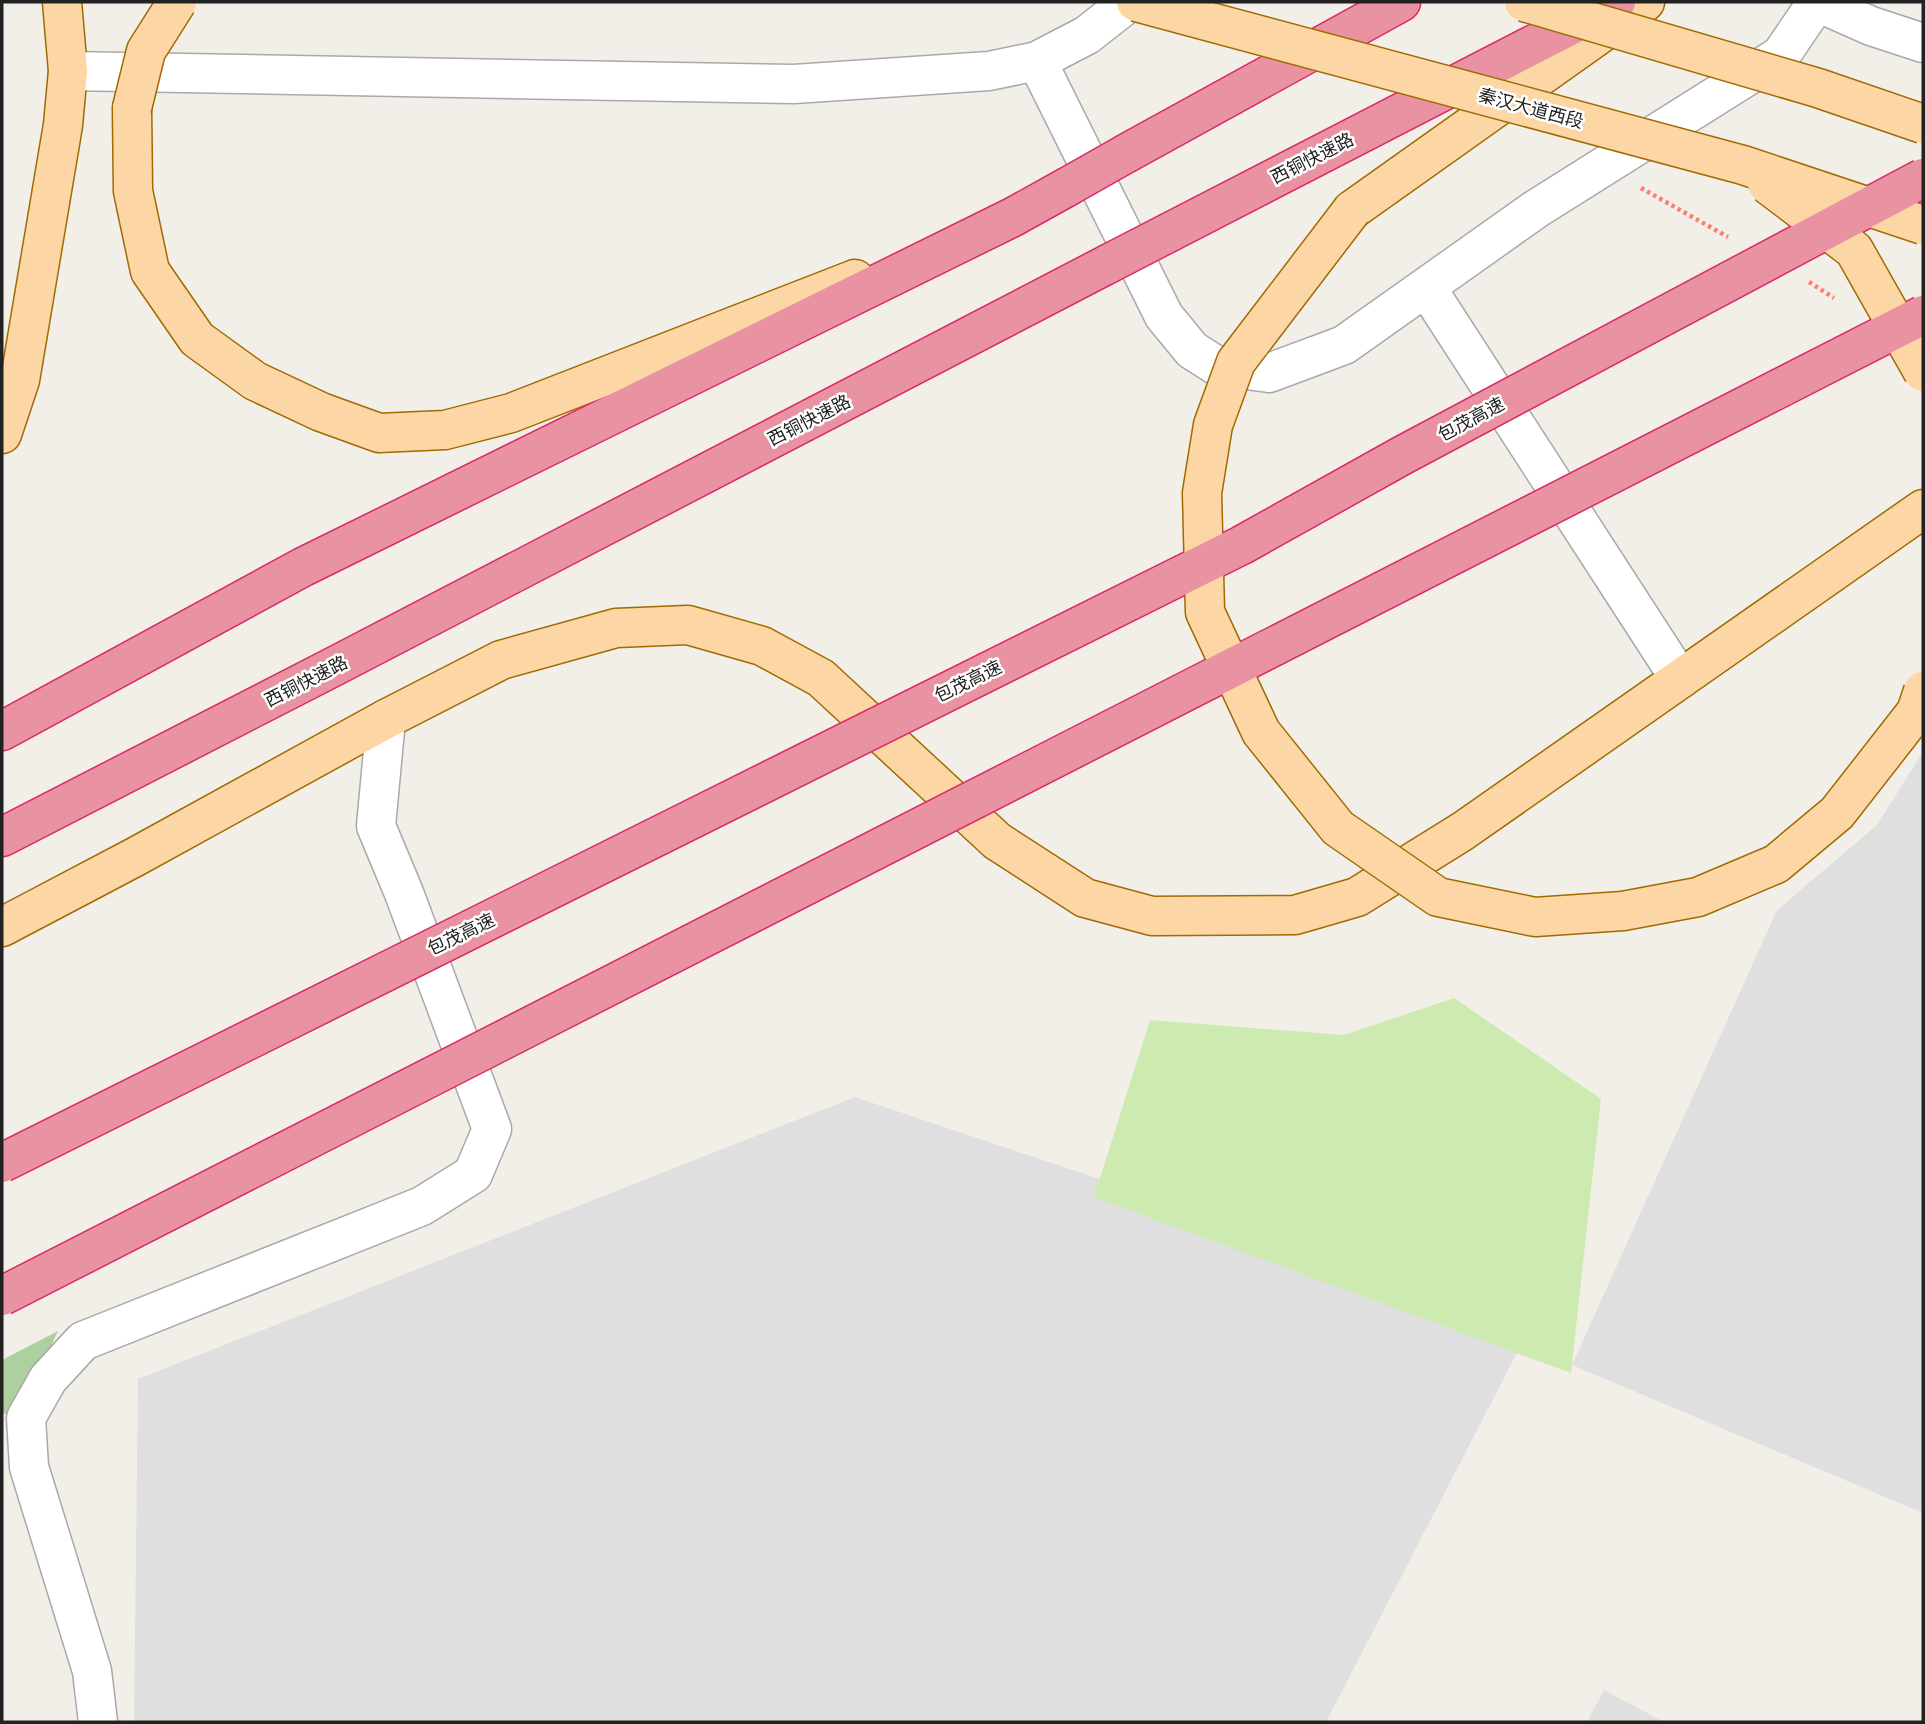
<svg xmlns="http://www.w3.org/2000/svg" width="1925" height="1724" viewBox="0 0 1925 1724" font-family="Inter,'Noto Sans SC',sans-serif">
<rect width="100%" height="100%" fill="#f2efe9"/>
<!-- residential -->
<path fill="#e0dfdf" d="M1923,752V1513L1572,1365L1777,910L1877,825Z
M855,1097L1532,1324L1326,1722H134L138,1379Z
M1604,1690L1664,1722H1587Z"/>
<!-- grass -->
<path fill="#cdebb0" d="M1454,998L1601,1099L1571,1373L1094,1197L1150,1020L1344,1035Z"/>
<!-- forest -->
<path fill="#add19e" d="M58,1331L20,1413L2,1414V1360Z"/>
<g fill="none" stroke-linecap="round" stroke-linejoin="round">
<defs>
<path id="tertiary" d="M1817,2L1871,26L1923,43
M1037,61L1164,316L1192,350L1217,366L1269,373L1344,345L1536,209L1781,55L1817,2
M68,71L794,84L989,71L1037,61L1087,35L1129,2
M1426,287L1680,679
M98,1722L92,1671L29,1467L26,1418L48,1379L83,1341L422,1206L473,1174L492,1129L404,893L376,826L386,719"/>
<path id="primary" d="M132,108L133,191L150,271L197,339L255,381L321,412L379,433L445,430L511,413L855,279
M1352,210L1645,2
M2,434L20,380L63,125L68,71L62,2
M2,927L135,857L386,719L501,660L616,628L688,625L762,646L821,678L997,841L1085,898L1152,916L1295,915L1357,897L1463,831L1923,509"/>
<path id="motorway" d="M1127,153L1401,2
M1170,232L1616,2
M2,731L303,567L1013,217L1067,187
M2,837L333,667L1108,264"/>
</defs>
<!-- tertiary casing -->
<use href="#tertiary" stroke="#a9a9a9" stroke-width="41"/>
<!-- primary casing -->
<use href="#primary" stroke="#a06b00" stroke-width="41"/>
<!-- motorway casing -->
<use href="#motorway" stroke="#dc2a67" stroke-width="41"/>
<!-- path -->
<path stroke="#fa8072" stroke-width="4.5" stroke-dasharray="3.5 3.5" stroke-linecap="butt" d="M1641,188L1728,237
M1809,282L1834,298"/>
<!-- tertiary -->
<use href="#tertiary" stroke="#fff" stroke-width="38"/>
<!-- primary -->
<use href="#primary" stroke="#fcd6a4" stroke-width="38"/>
<!-- motorway -->
<use href="#motorway" stroke="#e892a2" stroke-width="38"/>
<defs>
<path id="primary-bridge" d="M1136,2L1743,165L1923,225
M1524,2L1818,88L1923,124
M132,108L146,51L177,2
M1767,184L1854,250L1923,372
M1352,210L1236,362L1213,425L1202,493L1205,612L1261,732L1338,828L1438,897L1535,917L1623,911L1698,897L1776,864L1837,813L1916,712L1923,691"/>
<path id="motorway-bridge" d="M1067,187L1127,153
M1108,264L1170,232
M2,1163L1242,545L1403,455L1923,178
M2,1296L1923,315"/>
</defs>
<!-- primary-bridge casing -->
<use href="#primary-bridge" stroke="#a06b00" stroke-width="41" stroke-linecap="butt"/>
<!-- motorway-bridge casing -->
<use href="#motorway-bridge" stroke="#dc2a67" stroke-width="41" stroke-linecap="butt"/>
<!-- primary-bridge -->
<use href="#primary-bridge" stroke="#fcd6a4" stroke-width="38"/>
<!-- motorway-bridge -->
<use href="#motorway-bridge" stroke="#e892a2" stroke-width="38"/>
</g>
<g text-anchor="middle" dominant-baseline="central" stroke-width="5" stroke-linejoin="round" paint-order="stroke">
<!-- street labels -->
<g font-size="18" fill="#222" stroke="#fff">
<text transform="translate(1531 108) rotate(15)">秦汉大道西段</text>
<text transform="translate(1312 158) rotate(-27)">西铜快速路</text>
<text transform="translate(1471 419) rotate(-28)">包茂高速</text>
<text transform="translate(809 420) rotate(-27)">西铜快速路</text>
<text transform="translate(306 681) rotate(-27)">西铜快速路</text>
<text transform="translate(968 681) rotate(-26)">包茂高速</text>
<text transform="translate(461 934) rotate(-26)">包茂高速</text>
</g>
</g>
<!-- border -->
<rect width="1925" height="1724" fill="none" stroke="#222222" stroke-width="7"/>
</svg>
